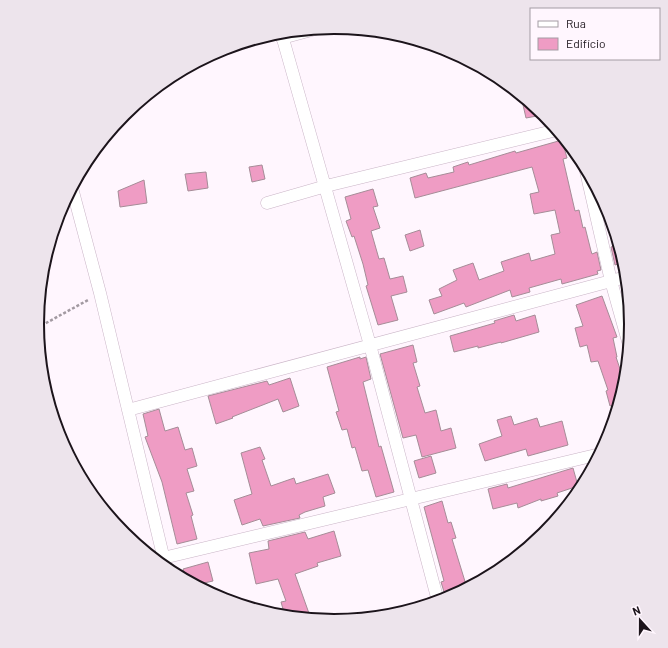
<svg xmlns="http://www.w3.org/2000/svg" width="668" height="648" viewBox="0 0 668 648" font-family="Barlow,sans-serif">
<rect width="100%" height="100%" fill="#fff6fe"/>
<!-- building -->
<path fill="#ef9cc4" stroke="#a58c97" d="M521,96L536,107L537,116L526,118Z
M562,140L567,158L563,159L575,211L579,210L583,228L585,227L591,251L592,254L597,252L601,270L597,271L598,274L562,284L561,279L529,288L530,292L512,297L510,290L466,307L464,303L434,314L429,300L442,296L439,289L457,280L453,270L473,263L479,280L504,271L501,262L529,253L531,261L555,254L551,235L560,233L555,210L534,214L530,194L539,192L532,167L415,198L410,178L426,173L428,178L454,172L453,167L468,162L469,165L515,151L516,153Z
M262,165L265,179L252,182L249,167Z
M206,172L208,188L188,191L185,174Z
M144,180L147,203L120,207L118,191Z
M373,189L378,206L373,207L380,228L371,231L379,259L384,258L390,279L403,276L407,292L391,296L398,320L378,325L366,286L368,285L363,264L354,236L352,237L346,221L351,219L345,197Z
M420,230L424,246L410,251L405,235Z
M619,244L624,262L615,265L611,247Z
M602,296L617,337L613,338L617,357H616L625,384L619,403L610,406L606,391L608,390L598,361L591,362L587,345L580,347L575,328L583,326L576,305Z
M514,315L516,321L535,315L539,332L501,343V342L478,348V346L454,352L450,336L495,323L494,321Z
M413,345L417,362L413,363L420,386L417,387L425,413L436,410L441,431L451,428L456,448L422,457L416,435L403,438L380,354Z
M360,357V359L366,357L371,379L363,382L379,447L381,446L394,492L376,497L368,470L362,471L355,447L352,448L347,429L342,430L336,412L339,411L327,367Z
M290,378L299,406L283,412L278,399L232,417L233,418L216,424L208,396L267,381L269,385Z
M159,409L165,431L178,427L185,450L192,448L197,466L187,469L194,491L186,493L193,515L191,516L197,539L177,544L162,482L145,437L148,436L143,414Z
M511,416L514,425L537,418L540,427L562,421L568,445L528,456L526,449L485,461L479,444L502,436L497,420Z
M260,447L265,459L262,460L271,486L294,478L296,484L328,474L335,493L323,497L325,506L305,512L299,515L300,518L263,526L260,519L242,525L234,500L252,494L241,453Z
M431,456L436,473L419,478L414,461Z
M573,468L578,486L557,493L558,496L541,501V499L518,508L517,503L493,509L488,489L507,484L508,488Z
M442,501L448,523L451,522L456,538L452,539L467,588L445,595L441,582L444,581L424,507Z
M334,531L341,556L317,563L318,566L295,574L311,619L285,616L281,602L286,601L278,579L256,584L249,553L269,549L268,541L305,532L308,539Z
M208,562L213,581L204,583L206,591L187,580L183,569Z"/>
<g fill="none" stroke-linecap="round" stroke-linejoin="round">
<defs>
<path id="minor" d="M281,32L370,345L438,601
M282,38L319,28
M585,167L611,281L629,345
M72,188L100,293L166,568
M267,203L326,186L557,130
M128,410L626,277
M163,558L600,454"/>
</defs>
<!-- minor casing -->
<use href="#minor" stroke="#cab5c7" stroke-width="13"/>
<!-- path -->
<path stroke="#a299a1" stroke-width="2.5" stroke-dasharray="3 2" stroke-linecap="butt" d="M37,328L88,300"/>
<!-- minor -->
<use href="#minor" stroke="#fff" stroke-width="12"/>
</g>
<!-- crop -->
<path d="M0 0H668V648H0ZM44 324a290 290 0 1 1 580 0a290 290 0 1 1-580 0Z" fill="#ede4ec" fill-rule="evenodd"/>
<path fill="none" stroke="#1c141b" stroke-width="2" d="M44 324a290 290 0 1 1 580 0a290 290 0 1 1-580 0Z"/>
<!-- legend -->
<rect x="530" y="8" width="130" height="52" fill="#fff6fe" stroke="#a49ca3"/>
<rect x="538" y="21" width="20" height="6" fill="#ffffff" stroke="#a49ca3"/>
<text x="566" y="28" font-size="12" fill="#1c141b">Rua</text>
<rect x="538" y="38" width="20" height="12" fill="#ef9cc4" stroke="#a49ca3"/>
<text x="566" y="48" font-size="12" fill="#1c141b">Edifício</text>
<!-- north arrow -->
<g transform="translate(640 620) rotate(339)" stroke="#fff6fe" stroke-width="3" paint-order="stroke">
<path d="M0-3L7 15L0 10L-7 15Z" fill="#1c141b"/>
<text y="-6" font-size="11" font-weight="bold" text-anchor="middle" fill="#1c141b">N</text>
</g>
</svg>
